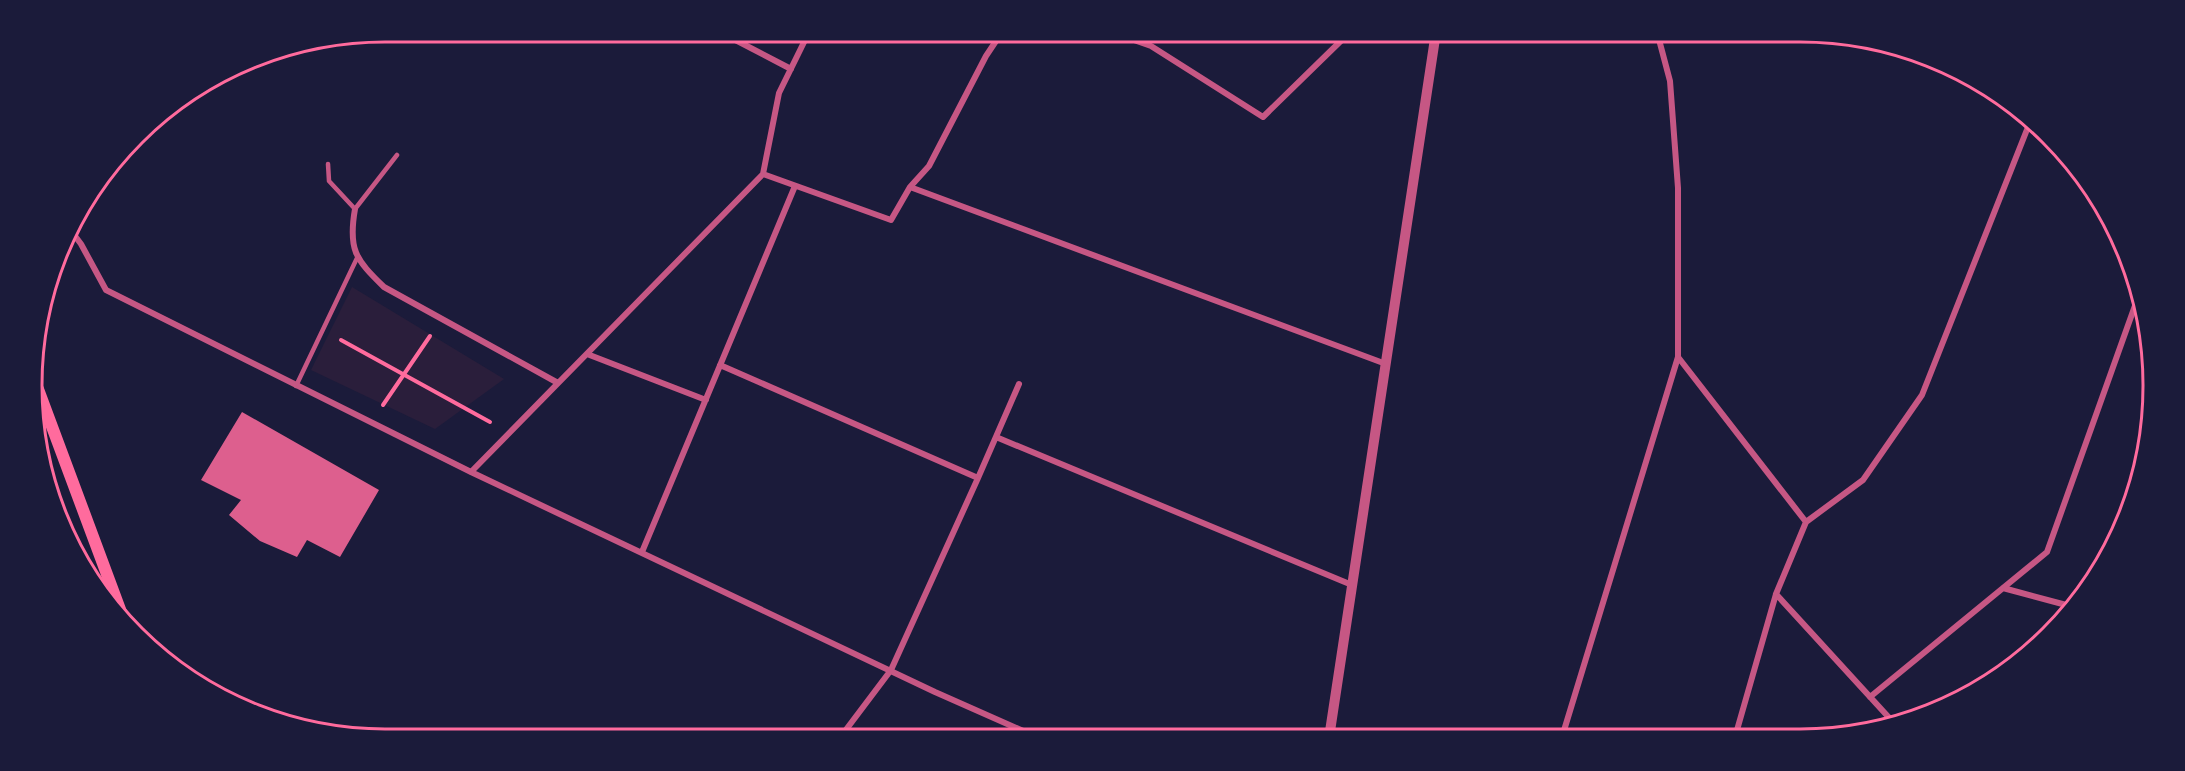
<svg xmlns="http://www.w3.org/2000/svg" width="2185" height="771" viewBox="0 0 2185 771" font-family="Helvetica,sans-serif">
<rect width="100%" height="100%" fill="#1b1b3a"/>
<!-- green -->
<path fill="#2a1e3b" d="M352,287L504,379L435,429L311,370Z"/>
<!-- building -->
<path fill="#dd5f8e" d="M242,412L379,490L340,557L307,540L297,557L260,541L229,515L241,500L201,480Z"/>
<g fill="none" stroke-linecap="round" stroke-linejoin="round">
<!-- path -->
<path stroke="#ff6b9d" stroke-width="4" d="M341,340L490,422
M383,405L430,336"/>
<!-- service -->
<path stroke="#c65784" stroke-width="4.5" d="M328,164L329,181L355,209L397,155
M296,386L358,256"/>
<!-- minor -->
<path stroke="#c65784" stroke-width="6" d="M720,32L791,69
M1111,32L1151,46L1263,117L1350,32
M1657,32L1670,81L1678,188V357L1806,522
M763,174L891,220L910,187L929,166L986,56L1002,32
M763,174L779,93L809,32
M910,187L1386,364
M355,209C348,249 355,259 384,287L558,383
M69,228L81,244L106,290L471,472L935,692L1039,738
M587,354L706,400
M720,365L978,478
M996,437L1352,585
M471,472L763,174
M1806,522L1863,480L1922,395L2030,122
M642,552L795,186
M2003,588L2070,606
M1776,594L1893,722
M1870,697L2047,552L2137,300
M1562,737L1678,357
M1735,737L1776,594L1806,522
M839,739L891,670L978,478L1019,384"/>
<!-- tertiary -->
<path stroke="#c65784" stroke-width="10" d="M1329,738L1436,32"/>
<!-- secondary -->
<path stroke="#ff6b9d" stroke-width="12" d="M38,389L121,612"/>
</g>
<!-- crop -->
<path d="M0 0H2185V771H0ZM385 42H1800A343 343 0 0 1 2143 385V386A343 343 0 0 1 1800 729H385A343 343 0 0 1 42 386V385A343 343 0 0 1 385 42Z" fill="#1b1b3a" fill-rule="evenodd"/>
<path fill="none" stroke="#ff6b9d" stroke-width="3" d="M385 42H1800A343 343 0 0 1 2143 385V386A343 343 0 0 1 1800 729H385A343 343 0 0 1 42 386V385A343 343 0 0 1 385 42Z"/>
</svg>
